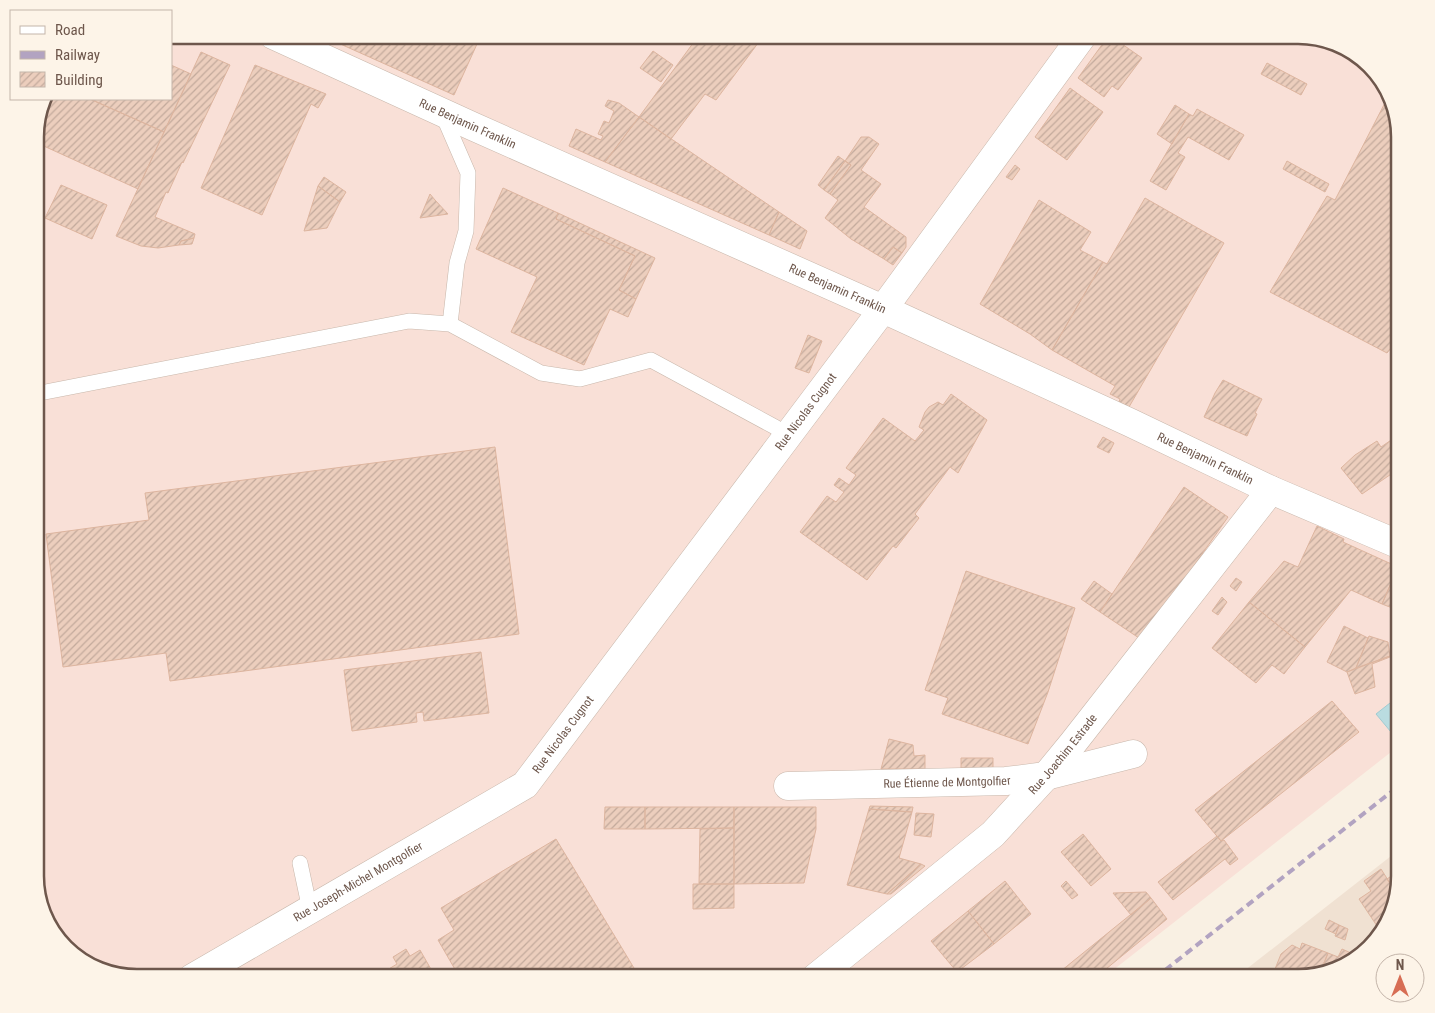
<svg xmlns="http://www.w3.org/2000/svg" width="1435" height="1013" viewBox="0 0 1435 1013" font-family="'Roboto Condensed',sans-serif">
<defs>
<pattern id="building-hatch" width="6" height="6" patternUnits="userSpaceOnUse" patternTransform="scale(1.25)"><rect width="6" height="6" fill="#eccebd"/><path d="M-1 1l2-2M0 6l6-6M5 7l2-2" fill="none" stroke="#c3aa9c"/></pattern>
</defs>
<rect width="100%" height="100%" fill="#f9f0e3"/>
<!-- residential -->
<path fill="#f0e1d2" d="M1400,849V877L1379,938L1344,967L1299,978H1235Z"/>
<!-- commercial -->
<path fill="#f9e0d7" d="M171,35H1299L1360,56L1389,91L1400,136V745L1103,978H136L75,957L48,927L35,883V129L43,99H171Z"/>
<!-- water -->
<path fill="#badce0" stroke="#a1cbd1" d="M1390,703L1400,713V734L1391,732L1376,714Z"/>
<!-- building -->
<path fill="url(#building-hatch)" stroke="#ddb59f" d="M327,35H456L477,44L454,95L327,38Z
M456,35H481L477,44Z
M699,35H764L716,100L705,94L671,139L639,117Z
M1109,35L1142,58L1118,90L1112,86L1104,97L1078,78Z
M653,51L673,65L661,82L640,68Z
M201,52L230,65L183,163L182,162L168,193L166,192L155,217L195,234L194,238L181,241L179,245L158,248L141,246L116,236Z
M1267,63L1307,84L1301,95L1261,74Z
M171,65L191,74L164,132L90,99H171Z
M255,65L326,94L318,108L311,104L262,215L201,188Z
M1070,88L1103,112L1067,160L1035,137Z
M1390,93L1400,136V337L1387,353L1270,292L1327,196L1335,200Z
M43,99H90L164,132L138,189L35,142V129Z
M608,100L619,103L639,117L605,162L569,146L576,129L601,140L603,136L598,134L604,121L609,123L614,111L605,106Z
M1175,105L1189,114L1172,144L1157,134Z
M1197,109L1244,135L1229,160L1188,137L1178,153L1185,157L1166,190L1150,181L1189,114L1193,116Z
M639,117L779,212L769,235L605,162Z
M861,137H869L879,144L861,170L881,184L864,207L906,237V247L902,253L893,247L884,259L851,239L825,218L838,200L830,194L851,165L845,161Z
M838,156L845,161L824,190L818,185Z
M845,161L851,165L830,194L824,190Z
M1287,161L1329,184L1325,192L1283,169Z
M1015,165L1020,169L1012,180L1006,177Z
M324,177L346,192L340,202L318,186Z
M61,185L107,205L92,239L45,218Z
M318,186L340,202L327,228L304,231Z
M503,188L558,213L556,219L635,256L619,290L636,299L628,317L610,309L584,365L511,332L537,277L476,249Z
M430,194L435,200L448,214L420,218Z
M1145,198L1224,243L1129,407L1119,402L1120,399L1110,394L1115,386L1052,350L1103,262L1107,264Z
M1039,200L1091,232L1080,250L1103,262L1052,350L1030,334L980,304Z
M779,212L807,231L800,249L769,235Z
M558,213L655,258L636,299L619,290L635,256L556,219Z
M194,238L192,244L179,245L181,241Z
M893,247L902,253L893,265L884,259Z
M808,335L822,341L809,373L795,368Z
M1223,380L1262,399L1255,413L1257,414L1247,436L1204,417L1215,393Z
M951,394L987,420L958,473L950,467L915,514L919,518L896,548L893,546L867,580L800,532L827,496L836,502L844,492L834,485L839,478L849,485L856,475L846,468L883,418L915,441L924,430L919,427L925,412L929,407L938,402L943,405Z
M1400,434V468L1362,494L1341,468L1355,455L1377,441L1381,447Z
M1103,437L1114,443L1109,453L1097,447Z
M495,447L519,634L170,681L166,653L63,667L46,534L149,520L145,493Z
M1184,487L1228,517L1142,640L1100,612Z
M1317,526L1344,539L1343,542L1398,567L1382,604L1351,590L1305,647L1249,602L1284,561L1298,567Z
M1398,567H1400V611L1382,604Z
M966,571L1075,608L1048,692L1028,744L942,714L948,698L925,690Z
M1236,578L1242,582L1236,591L1230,586Z
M1094,581L1112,594L1100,612L1081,599Z
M1222,597L1227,602L1218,615L1212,611Z
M1249,602L1305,647L1284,674L1272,665L1256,683L1212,648Z
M1344,626L1368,638L1356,668L1347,672L1327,662Z
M1369,636L1388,642L1390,656L1356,668Z
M481,652L489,713L424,721L423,712L416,713L417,722L352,731L344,670Z
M1390,656V657L1372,664L1375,687L1355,694L1347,672Z
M1332,701L1359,732L1221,841L1195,810Z
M889,739L913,745L914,756L925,755V769H881Z
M961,758H993V769L961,768Z
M870,806L913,807L912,812L869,809Z
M605,807H645V829H604Z
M645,807H734V828L645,829Z
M734,807H816V829L804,883L734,884Z
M869,809L912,812L899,858L921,864L887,894L847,885Z
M916,813L934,814L931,837L914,835Z
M734,828V884H699L700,829Z
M1083,834L1111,869L1091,886L1061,852Z
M1217,836L1221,841L1224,840L1238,859L1230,865L1225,859L1173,900L1158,882Z
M556,839L640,978H460L438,940L454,930L441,908Z
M921,864L925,866L891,894H887Z
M1381,869L1395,891L1385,920L1377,926L1359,899L1371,891L1364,881Z
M1400,870V877L1395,891L1387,879Z
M1005,881L1031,914L994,944L968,911Z
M1066,881L1078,895L1072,899L1061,886Z
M693,884H734V908L693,909Z
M1146,892L1151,898L1131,915L1113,893Z
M1151,898L1167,919L1095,978H1059L1056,975Z
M968,911L994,944L957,972L931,941Z
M1329,920L1339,925L1336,934L1325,929Z
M1339,925L1348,929L1345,940L1335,936Z
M1302,943L1328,953L1320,973L1297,978L1275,969L1281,954L1292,945L1300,949Z
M406,949L410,956L420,950L436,978H374L397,964L393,957Z
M1342,949L1351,953L1347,960L1351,962L1344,967L1320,973L1328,953L1338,957Z"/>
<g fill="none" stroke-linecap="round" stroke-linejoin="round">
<defs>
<path id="lane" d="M442,113L468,173L466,231L457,263L450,324
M35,394L409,321L450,324L541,373L580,379L651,360L775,427L787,436
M300,863L310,910"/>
<g id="street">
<path id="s1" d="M273,35L472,126L883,309L1131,423L1271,490L1400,545"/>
<path id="s2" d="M788,786L1006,781L1046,776L1133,754"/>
<path id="s3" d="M192,978L525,785L883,309L1083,35"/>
<path id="s4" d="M815,978L993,834L1046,776L1073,743L1271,490"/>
</g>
</defs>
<!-- lane casing -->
<use href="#lane" stroke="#c8b7ab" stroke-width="16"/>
<!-- street casing -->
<use href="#street" stroke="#c8b7ab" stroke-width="29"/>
<!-- lane -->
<use href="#lane" stroke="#fff" stroke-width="15"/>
<!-- street -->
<use href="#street" stroke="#fff" stroke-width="28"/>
<!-- rail -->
<path stroke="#b2a3c1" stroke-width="4" stroke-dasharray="8 5" stroke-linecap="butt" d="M1155,978L1400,785"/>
</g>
<g text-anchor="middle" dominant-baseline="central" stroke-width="4.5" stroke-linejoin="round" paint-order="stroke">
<!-- street labels -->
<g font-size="12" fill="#6e574c" stroke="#fdf4e8">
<text stroke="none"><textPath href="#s1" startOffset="214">Rue Benjamin Franklin</textPath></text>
<text stroke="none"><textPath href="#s1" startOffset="619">Rue Benjamin Franklin</textPath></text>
<text stroke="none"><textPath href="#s3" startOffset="852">Rue Nicolas Cugnot</textPath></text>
<text stroke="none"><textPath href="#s1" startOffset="1024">Rue Benjamin Franklin</textPath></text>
<text stroke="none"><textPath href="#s3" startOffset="448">Rue Nicolas Cugnot</textPath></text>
<text stroke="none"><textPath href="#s4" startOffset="335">Rue Joachim Estrade</textPath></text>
<text stroke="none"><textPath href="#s2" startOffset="159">Rue Étienne de Montgolfier</textPath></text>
<text stroke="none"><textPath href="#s3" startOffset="192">Rue Joseph-Michel Montgolfier</textPath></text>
</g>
</g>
<!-- crop -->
<path d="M0 0H1435V1013H0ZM137 44H1298A93 93 0 0 1 1391 137V876A93 93 0 0 1 1298 969H137A93 93 0 0 1 44 876V137A93 93 0 0 1 137 44Z" fill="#fdf4e8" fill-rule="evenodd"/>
<path fill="none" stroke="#6e574c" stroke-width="2.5" d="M137 44H1298A93 93 0 0 1 1391 137V876A93 93 0 0 1 1298 969H137A93 93 0 0 1 44 876V137A93 93 0 0 1 137 44Z"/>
<!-- legend -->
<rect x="10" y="10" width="162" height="90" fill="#fdf4e8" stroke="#c4b5aa"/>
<rect x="20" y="26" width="25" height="8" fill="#ffffff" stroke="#c4b5aa"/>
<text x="55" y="35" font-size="15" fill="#6e574c">Road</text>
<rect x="20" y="51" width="25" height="8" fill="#b2a3c1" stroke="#c4b5aa"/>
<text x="55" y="60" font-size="15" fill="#6e574c">Railway</text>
<rect x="20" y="72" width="25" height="15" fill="url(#building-hatch)" stroke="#c4b5aa"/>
<text x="55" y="85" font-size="15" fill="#6e574c">Building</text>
<!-- north arrow -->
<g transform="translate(1400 978)"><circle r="24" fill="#fdf4e8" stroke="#c4b5aa"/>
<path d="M0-4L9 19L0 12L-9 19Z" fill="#d76d54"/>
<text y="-8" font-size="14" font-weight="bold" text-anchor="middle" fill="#6e574c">N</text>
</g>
</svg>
